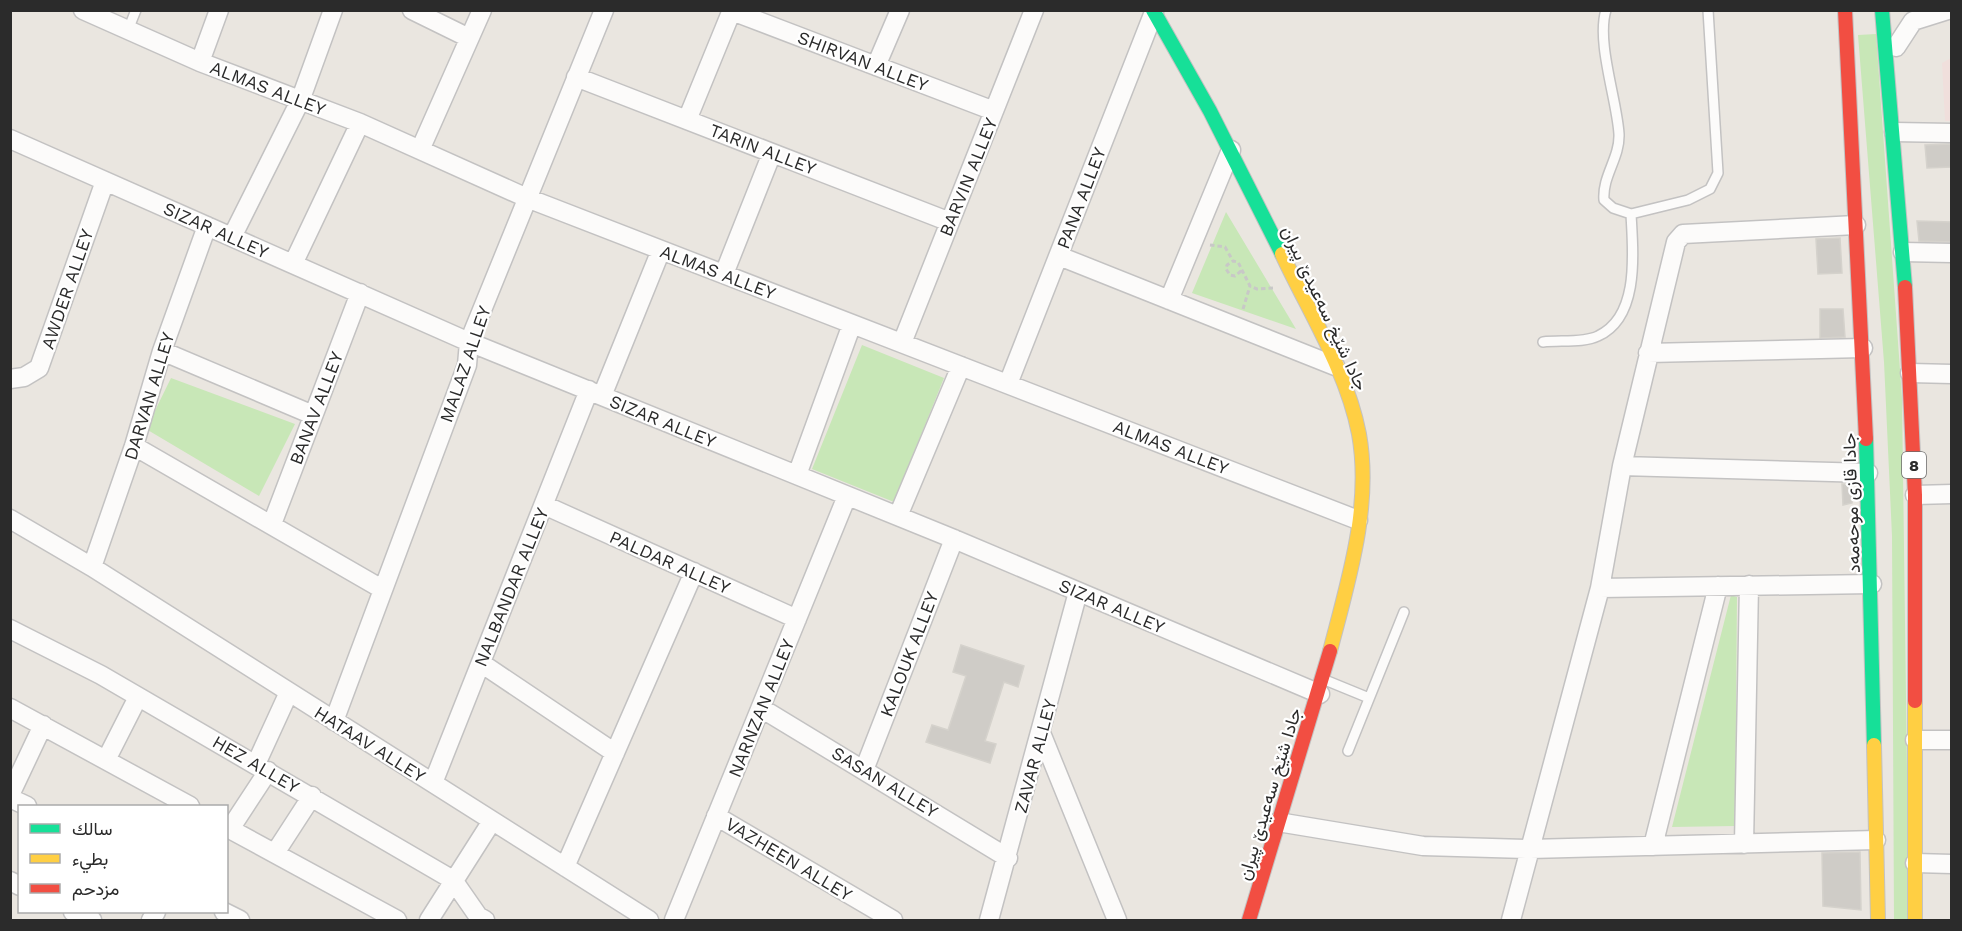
<svg xmlns="http://www.w3.org/2000/svg" width="1962" height="931" viewBox="0 0 1962 931" font-family="'Work Sans',Vazirmatn,sans-serif">
<rect width="100%" height="100%" fill="#eae6e0"/>
<!-- medical -->
<path fill="#f0dfdc" d="M1951,58V121H1945L1942,63Z"/>
<!-- green -->
<path fill="#c8e7b7" d="M1876,34L1902,398L1909,920H1894L1892,536L1884,362L1858,35Z
M1226,212L1296,329L1192,293Z
M862,345L944,378L894,502L812,469Z
M171,378L295,424L259,496L146,429Z
M1731,595L1737,597L1735,826L1672,827Z"/>
<!-- building -->
<path fill="#cfccc7" stroke="#d5d2cc" stroke-width="1.5" d="M1952,144V167L1927,168L1925,145Z
M1917,221L1952,222V242L1919,241Z
M1840,238L1842,273L1818,274L1816,239Z
M1820,309H1843L1845,337L1820,338Z
M1842,484H1852V503L1843,505Z
M961,645L1024,666L1018,687L1004,682L985,741L996,744L990,763L926,742L932,725L948,730L966,676L953,672Z
M1860,852L1861,910L1823,906L1822,853Z"/>
<g fill="none" stroke-linecap="round" stroke-linejoin="round">
<defs>
<path id="lane" d="M1606,10C1596,42 1617,100 1619,134C1620,158 1602,176 1604,200L1613,208L1631,214
M128,30L136,10
M1543,342C1560,340 1584,343 1598,336C1640,317 1633,252 1631,214L1688,200L1710,189L1718,173L1708,10
M1325,680L1369,698
M1348,751L1404,612"/>
<path id="street" d="M83,10L200,62L360,123L527,198L1358,520
M412,10L469,38
M732,11L994,111
M1896,47L1913,21L1948,10
M200,62L219,10
M876,66L900,10
M576,77L950,222
M687,120L732,10
M1894,132L1952,133
M10,139L469,342L954,539L1320,694
M420,150L482,10
M232,237L300,101L333,10
M1903,252L1952,253
M1059,256L1335,366
M293,264L360,123
M724,274L772,153
M1169,300L1231,150
M902,343L1034,10
M162,351L313,415
M1648,353L1863,348
M1910,373L1952,374
M10,379L24,377L39,368L105,181
M1008,384L1154,12
M602,396L661,250
M134,446L382,589
M1622,466L1868,473
M797,475L852,324
M1915,495L1952,494
M544,505L797,619
M898,516L961,366
M10,519L92,567L649,920
M272,524L360,293
M92,567L134,446L162,351L207,226
M1600,588L1872,584
M10,629L101,675L453,880L478,916L485,920
M481,663L615,753
M10,708L190,806
M761,708L1008,858
M334,721L467,365L469,342L604,10
M1041,733L1117,920
M1915,740H1952
M106,760L138,697
M256,764L289,692
M864,770L954,539
M433,783L589,390
M10,795L43,725
M10,798L27,806
M716,816L893,920
M1278,822L1423,846L1530,849L1876,840
M226,827L397,920
M230,829L268,771
M1744,844L1749,585
M1653,846L1718,586
M275,853L312,796
M1915,863L1952,864
M565,867L694,572
M10,881L20,886
M73,912L92,920
M224,912L240,920
M151,920L156,912
M429,920L492,821
M674,920L847,496
M989,920L1078,592
M1511,920L1600,588L1622,466L1676,242L1683,234L1856,225"/>
<path id="fast" d="M1153,10L1210,111L1282,254
M1882,10L1905,287
M1866,439L1874,745"/>
<path id="slow" d="M1282,254C1309,312 1347,371 1359,434C1372,506 1348,582 1330,651
M1915,701V920
M1874,745L1878,920"/>
<path id="jam" d="M1845,10L1866,439
M1905,287L1915,495V701
M1249,920L1330,651"/>
</defs>
<!-- lane casing -->
<use href="#lane" stroke="#c3c2c2" stroke-width="12"/>
<!-- street casing -->
<use href="#street" stroke="#c3c2c2" stroke-width="21"/>
<!-- fast casing -->
<use href="#fast" stroke="#c3c2c2" stroke-width="16"/>
<!-- slow casing -->
<use href="#slow" stroke="#c3c2c2" stroke-width="16"/>
<!-- jam casing -->
<use href="#jam" stroke="#c3c2c2" stroke-width="16"/>
<!-- path -->
<path stroke="#c8c8c7" stroke-width="3" stroke-dasharray="4.5 3" stroke-linecap="butt" d="M1210,245L1225,247L1233,261
M1241,271L1235,276L1230,275L1226,269L1227,265L1233,261L1238,262L1250,286L1257,289L1273,288
M1243,309L1250,286"/>
<!-- lane -->
<use href="#lane" stroke="#fcfbfa" stroke-width="9"/>
<!-- street -->
<use href="#street" stroke="#fcfbfa" stroke-width="18"/>
<!-- fast -->
<use href="#fast" stroke="#16e098" stroke-width="14"/>
<!-- slow -->
<use href="#slow" stroke="#ffcf43" stroke-width="14"/>
<!-- jam -->
<use href="#jam" stroke="#f24e42" stroke-width="14"/>
</g>
<g text-anchor="middle" dominant-baseline="central" stroke-width="4.5" stroke-linejoin="round" paint-order="stroke">
<!-- shield labels -->
<rect fill="#fff" stroke="#6b6b6b" stroke-width="1.5" x="1902" y="452" width="24" height="26" rx="4.5"/>
<g font-size="16" font-weight="bold" fill="#2b2b2b">
<text x="1914" y="465">8</text>
</g>
<!-- street labels -->
<g font-size="18" fill="#2b2b2b" stroke="#fff">
<text transform="translate(863 61) rotate(21)">SHIRVAN ALLEY</text>
<text transform="translate(268 88) rotate(21)">ALMAS ALLEY</text>
<text transform="translate(763 149) rotate(21)">TARIN ALLEY</text>
<text transform="translate(968 177) rotate(-68)">BARVIN ALLEY</text>
<text transform="translate(1081 198) rotate(-69)">PANA ALLEY</text>
<text transform="translate(216 230) rotate(24)">SIZAR ALLEY</text>
<text transform="translate(718 272) rotate(21)">ALMAS ALLEY</text>
<text transform="translate(67 289) rotate(-71)">AWDER ALLEY</text>
<text transform="translate(1325 308) rotate(65)">جادا شێخ سەعیدێ پیران</text>
<text transform="translate(465 364) rotate(-71)">MALAZ ALLEY</text>
<text transform="translate(149 396) rotate(-73)">DARVAN ALLEY</text>
<text transform="translate(316 408) rotate(-69)">BANAV ALLEY</text>
<text transform="translate(663 421) rotate(22)">SIZAR ALLEY</text>
<text transform="translate(1171 447) rotate(21)">ALMAS ALLEY</text>
<text transform="translate(1851 503) rotate(-92)">جادا قازی موحەمەد</text>
<text transform="translate(670 562) rotate(24)">PALDAR ALLEY</text>
<text transform="translate(511 587) rotate(-68)">NALBANDAR ALLEY</text>
<text transform="translate(1112 606) rotate(23)">SIZAR ALLEY</text>
<text transform="translate(909 654) rotate(-69)">KALOUK ALLEY</text>
<text transform="translate(761 708) rotate(-68)">NARNZAN ALLEY</text>
<text transform="translate(370 744) rotate(32)">HATAAV ALLEY</text>
<text transform="translate(1035 756) rotate(-75)">ZAVAR ALLEY</text>
<text transform="translate(256 764) rotate(30)">HEZ ALLEY</text>
<text transform="translate(885 782) rotate(31)">SASAN ALLEY</text>
<text transform="translate(1269 794) rotate(-73)">جادا شێخ سەعیدێ پیران</text>
<text transform="translate(789 859) rotate(31)">VAZHEEN ALLEY</text>
</g>
</g>
<!-- border -->
<rect width="1962" height="931" fill="none" stroke="#2b2b2b" stroke-width="24"/>
<!-- legend -->
<rect x="18" y="805" width="210" height="108" fill="#ffffff" stroke="#aaaaaa" stroke-width="1.5"/>
<rect x="30" y="824" width="30" height="9" fill="#16e098" stroke="#aaaaaa" stroke-width="1.5"/>
<text x="72" y="835" font-size="18" fill="#2b2b2b">سالك</text>
<rect x="30" y="854" width="30" height="9" fill="#ffcf43" stroke="#aaaaaa" stroke-width="1.5"/>
<text x="72" y="865" font-size="18" fill="#2b2b2b">بطيء</text>
<rect x="30" y="884" width="30" height="9" fill="#f24e42" stroke="#aaaaaa" stroke-width="1.5"/>
<text x="72" y="895" font-size="18" fill="#2b2b2b">مزدحم</text>
</svg>
